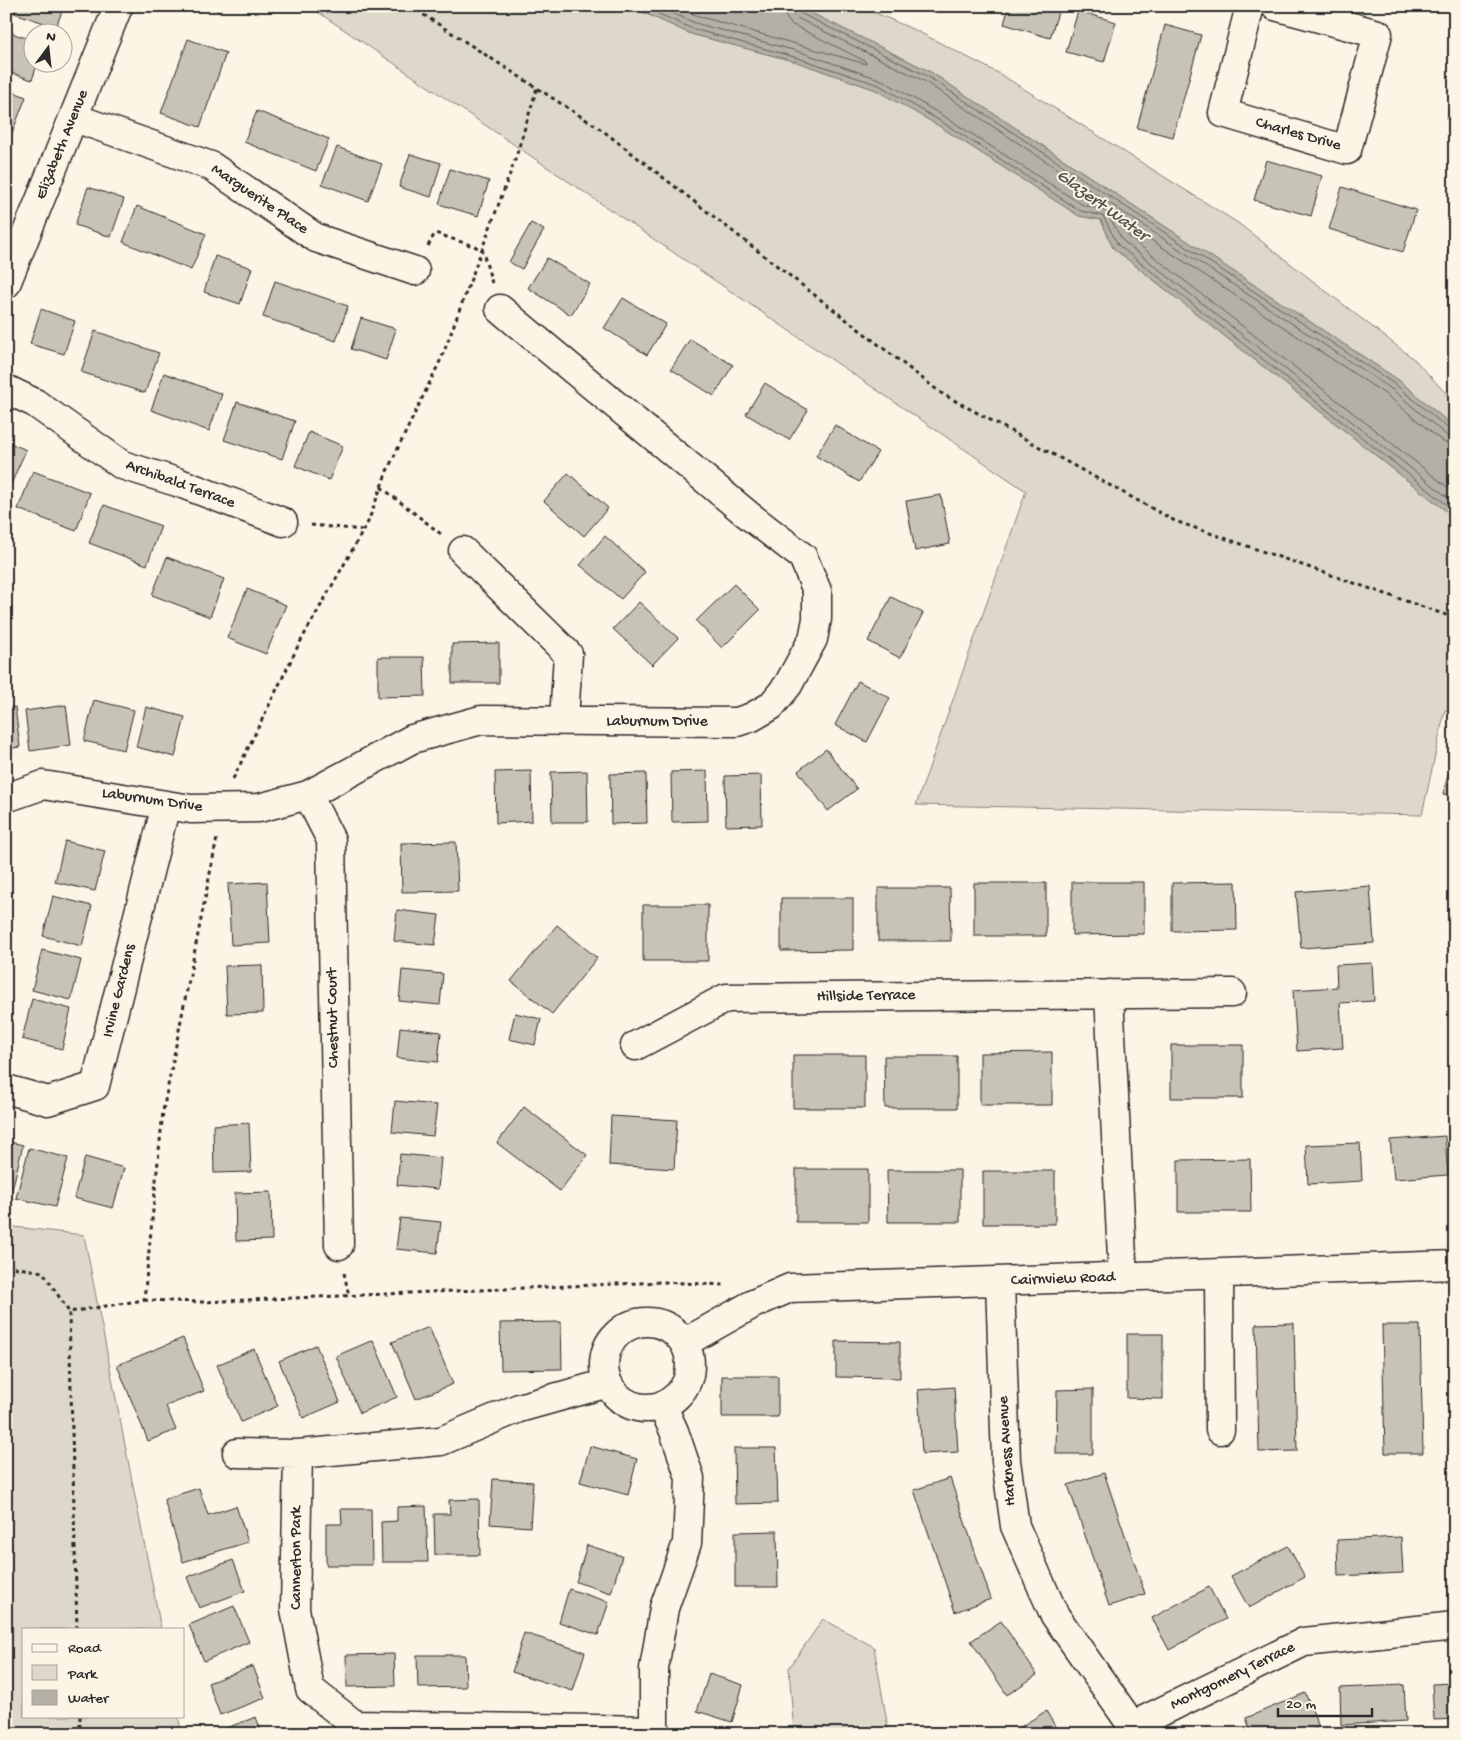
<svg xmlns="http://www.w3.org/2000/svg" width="1461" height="1740" viewBox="0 0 1461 1740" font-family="'Gochi Hand',sans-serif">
<rect width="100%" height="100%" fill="#fcf5e5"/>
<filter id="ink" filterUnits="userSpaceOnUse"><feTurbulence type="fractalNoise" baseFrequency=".02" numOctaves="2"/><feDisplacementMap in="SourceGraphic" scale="10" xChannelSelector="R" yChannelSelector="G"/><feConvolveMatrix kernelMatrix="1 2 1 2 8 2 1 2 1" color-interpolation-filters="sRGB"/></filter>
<g filter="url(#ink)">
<!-- green -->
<path fill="#ded8ca" stroke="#84827a" d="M309,6H629L691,34L797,62L876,90L939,126L1079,216L1101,220L1113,248L1455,518V712L1445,710L1422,815L916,805L1026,491Z
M797,6H860L919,32L1000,74L1238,223L1415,360L1455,403V428L1400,381L929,71Z
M6,1226L84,1235L161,1629H24V1716H178L182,1734H6Z
M823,1619L874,1647L889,1734H794L789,1668Z"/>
<!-- water -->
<path fill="#b4b0a5" stroke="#7d7b74" d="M629,6H797L929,71L1400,381L1455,428V518L1113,248L1101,220L1079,216L939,126L876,90L797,62L691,34Z"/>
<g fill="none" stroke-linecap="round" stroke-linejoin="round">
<!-- shore -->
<path stroke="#62605c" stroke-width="1" d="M641,6L693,29L798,58L879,85L942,122L1081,211L1103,216L1118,245L1455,511
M657,6L695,23L800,52L882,80L945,117L1083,205L1106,211L1123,241L1455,503
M675,6L698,16L866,64L865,61L791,24L785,16L783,6
M790,6L792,13L797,18L924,81L1393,390L1446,435L1455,437
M797,6L800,13L927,76L1396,385L1450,430L1455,431
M1455,445L1443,442L1388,396L1130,226H1126L1129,237L1455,493"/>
</g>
<!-- building -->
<path fill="#c8c3b7" stroke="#2b2b2b" d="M17,6H64L56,27L14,13Z
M209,6H223L220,12Z
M1009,6H1060L1050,38L1004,24Z
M1078,11L1116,22L1104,62L1066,52Z
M1165,25L1201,35L1173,137L1137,128Z
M11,33L32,40V62H38L32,80L6,71V48Z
M188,39L226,53L200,127L161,113Z
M6,89L26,97L6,148Z
M1455,99V123L1446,119Z
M257,111L329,139L316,171L244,142Z
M337,147L382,164L368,201L322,184Z
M410,154L441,163L431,197L399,187Z
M1266,160L1322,176L1311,216L1254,200Z
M450,169L489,181L478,216L439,204Z
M88,187L124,199L111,237L75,225Z
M1342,187L1416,210L1403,252L1329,229Z
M137,206L206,234L191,270L123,242Z
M531,223L544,230L522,269L509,262Z
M1455,239V257L1447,253Z
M215,256L252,268L240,304L204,292Z
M547,258L590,284L571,315L528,288Z
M275,281L348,306L336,341L263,317Z
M1448,296H1455V329L1451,330Z
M623,298L666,324L647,355L604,328Z
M41,309L75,321L64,354L30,344Z
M361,318L396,329L386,360L351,349Z
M95,331L159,353L145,393L81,372Z
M690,339L733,365L714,396L671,369Z
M164,373L222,394L209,431L151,410Z
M765,383L808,410L789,440L746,414Z
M237,402L295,421L282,459L224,440Z
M835,425L878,452L859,482L816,456Z
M309,432L343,446L329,480L295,466Z
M6,441L26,450L11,484L6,481Z
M33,471L90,493L76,531L18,509Z
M568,473L608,508L584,536L544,501Z
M941,495L950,544L915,551L906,501Z
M104,505L161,526L147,565L89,543Z
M605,536L645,572L621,599L580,565Z
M167,557L224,579L210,617L152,595Z
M734,584L760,610L722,648L696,621Z
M247,589L286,605L266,654L227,638Z
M891,597L923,613L900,658L868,641Z
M639,602L678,638L652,665L613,629Z
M499,643V683H452V644Z
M378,657H424L425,696L378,697Z
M858,681L890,698L867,742L835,725Z
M94,700L134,710L124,750L84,741Z
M66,705L71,745L30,751L25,711Z
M15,707L20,747L6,749V708Z
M146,707L185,717L175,757L136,747Z
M826,749L857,789L828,811L798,771Z
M1454,753H1455V797L1443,794Z
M531,771L532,821L496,823L495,772Z
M587,771L588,822H552L551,772Z
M707,771L708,821L672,822L671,772Z
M646,773L647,823L611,824L610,774Z
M761,775L762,825L726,826L725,776Z
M65,841L105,851L95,891L55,882Z
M456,842L458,891L402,892L401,843Z
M267,882L270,943L231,945L228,884Z
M1072,882H1144V934L1072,935Z
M1236,882L1237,930L1172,931V883Z
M974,883H1046V936H974Z
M1370,886L1374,943L1301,948L1296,892Z
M878,888H950L951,941H878Z
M53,896L92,906L82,946L43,936Z
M781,898H853V950L781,951Z
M643,905H708V961H643Z
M397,910L439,915L435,945L394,941Z
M557,925L597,958L552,1014L511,981Z
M42,950L81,960L71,1000L32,990Z
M1372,963L1374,1001L1340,1003L1343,1048L1297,1051L1293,990L1337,987L1336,965Z
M262,965L263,1013L227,1014L225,966Z
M402,970L443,974L440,1005L399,1001Z
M32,999L71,1009L62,1049L22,1039Z
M515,1013L541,1019L535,1045L509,1039Z
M400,1027L441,1032L438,1062L397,1058Z
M1455,1042V1063L1449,1061Z
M1171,1045H1243V1098H1171Z
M1052,1052V1105H980V1053Z
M793,1055H865V1108H793Z
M884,1056H957V1108H885Z
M395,1101L437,1105L433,1136L392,1132Z
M524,1107L587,1155L560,1191L497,1143Z
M611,1116L677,1120L674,1169L609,1165Z
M249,1123L251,1172L214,1173L213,1125Z
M1445,1136L1448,1175L1394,1179L1390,1140Z
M6,1141L23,1145L11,1194L6,1193Z
M1360,1143L1362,1181L1308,1184L1306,1145Z
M29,1148L68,1158L55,1207L16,1198Z
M400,1154L441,1158L438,1189L397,1185Z
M85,1157L124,1168L113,1208L74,1198Z
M1250,1159L1251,1212H1178V1160Z
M796,1169H868V1222H796Z
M887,1170H960V1222H888Z
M983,1171H1055V1224H983Z
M271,1192L272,1240L236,1241L235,1193Z
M400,1218L441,1222L437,1253L396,1249Z
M561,1322L562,1369L501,1370L500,1323Z
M1294,1323L1297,1451L1259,1452L1256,1324Z
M1382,1325H1420L1423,1453H1385Z
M429,1327L453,1384L416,1399L392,1342Z
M1127,1334H1163V1399L1127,1398Z
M183,1338L204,1391L166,1406L176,1430L148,1441L117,1365Z
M373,1340L397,1397L360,1413L336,1356Z
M836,1341L900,1342V1378L836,1377Z
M316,1345L340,1402L303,1418L279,1361Z
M254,1349L278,1406L241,1422L217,1365Z
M722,1376H778V1417H722Z
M954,1387L958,1452L922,1454L918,1390Z
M1093,1389V1454H1056L1057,1390Z
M590,1446L637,1459L628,1495L580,1482Z
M734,1448H776L778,1503L735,1504Z
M1104,1473L1145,1594L1109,1606L1068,1485Z
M950,1478L991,1599L955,1612L914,1490Z
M493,1479L533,1482L530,1527L490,1524Z
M199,1488L208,1515L236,1506L248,1542L183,1562L164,1499Z
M479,1499L480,1555H435L434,1514H450L449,1500Z
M426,1506L428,1562H382L381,1522L397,1521V1507Z
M341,1509H371L372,1565H326V1524H342Z
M777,1531L778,1587H735V1532Z
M1401,1537L1403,1573L1338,1576L1337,1540Z
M587,1545L622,1556L611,1593L576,1582Z
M1288,1546L1305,1577L1249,1608L1231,1576Z
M233,1560L245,1591L199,1608L187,1577Z
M1209,1587L1226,1619L1169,1650L1152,1618Z
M569,1589L609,1602L598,1635L559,1622Z
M234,1606L249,1642L204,1661L189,1625Z
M1001,1621L1037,1675L1007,1695L971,1641Z
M524,1633L585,1652L573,1691L512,1672Z
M394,1654L395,1686L347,1687L346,1655Z
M417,1655H465L466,1687L418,1688Z
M253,1666L265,1698L220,1715L208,1683Z
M709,1674L743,1685L732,1722L697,1711Z
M1455,1683V1719L1434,1720L1432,1684Z
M1404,1685L1406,1721L1341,1725L1340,1688Z
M1305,1693L1319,1727L1301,1734H1252L1246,1718Z
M1046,1711L1060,1734H1016L1014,1731Z
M256,1717L262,1734H210Z"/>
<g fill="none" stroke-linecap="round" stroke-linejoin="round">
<defs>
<path id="minor" d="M1250,6L1223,113L1347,150L1378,34L1275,6
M75,118L211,166L316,238L415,271
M6,284L118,7
M6,389L35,403L122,465L177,482L283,522
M463,551L568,654L564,720
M308,795L331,840L339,1245
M6,798L43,785L191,809L259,808L308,795L412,739L481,720L737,722L752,717L771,706L788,685L813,639L817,619V591L803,557L747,514L500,309
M1109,994L1123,1278
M635,1046L726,998L1232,993
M6,1089L48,1101L95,1086L166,805
M1219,1274L1220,1430
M1000,1282L1006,1461L1015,1526L1054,1614L1138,1734
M604 1365a43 43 0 1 1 86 0a43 43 0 1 1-86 0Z
M684,1343L753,1304L790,1288L1455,1265
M237,1453L298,1454L441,1441L519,1408L608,1383
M298,1454L295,1609L310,1689L355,1725L654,1730V1669L664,1608L687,1543L690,1478L674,1431L662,1405
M1134,1725L1304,1642L1455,1626"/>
</defs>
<!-- minor casing -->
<use href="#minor" stroke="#2b2b2b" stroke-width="31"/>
<!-- path -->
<path stroke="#2b2b2b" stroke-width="3" stroke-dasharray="4 4" stroke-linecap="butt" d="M410,6L602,130L941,393L1175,521L1455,618
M428,246L435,233L482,249L492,283
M381,487L441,534
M311,525L363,530
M233,779L298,646L368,522L387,471L442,357L515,160L537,88
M6,1266L43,1272L69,1312
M344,1273L349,1296
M144,1300L202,1302L662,1282L725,1285
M77,1629L69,1312L144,1300L163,1111L217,838
M80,1716V1734"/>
<!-- minor -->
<use href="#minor" stroke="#fcf5e5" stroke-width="28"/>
</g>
</g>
<g text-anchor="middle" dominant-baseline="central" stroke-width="4" stroke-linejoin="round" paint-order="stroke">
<!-- street labels -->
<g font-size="16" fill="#2b2b2b" stroke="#fcf5e5">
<text transform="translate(1298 135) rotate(16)">Charles Drive</text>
<text transform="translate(63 145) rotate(-68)">Elizabeth Avenue</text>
<text transform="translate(259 200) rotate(34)">Marguerite Place</text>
<text transform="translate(180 485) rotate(20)">Archibald Terrace</text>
<text x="657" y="722">Laburnum Drive</text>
<text transform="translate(152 801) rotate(8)">Laburnum Drive</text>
<text transform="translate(120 991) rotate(-76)">Irvine Gardens</text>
<text transform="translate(866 997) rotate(-1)">Hillside Terrace</text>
<text transform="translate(334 1018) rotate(-91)">Chestnut Court</text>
<text transform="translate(1063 1280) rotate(-2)">Cairnview Road</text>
<text transform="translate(1008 1451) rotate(-94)">Harkness Avenue</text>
<text transform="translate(297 1558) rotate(-90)">Cannerton Park</text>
<text transform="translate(1233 1677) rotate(-26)">Montgomery Terrace</text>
</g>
<!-- water labels -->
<g font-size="18" font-style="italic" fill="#545350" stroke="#fcf5e5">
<text transform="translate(1102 206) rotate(36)">Glazert Water</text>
</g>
</g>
<!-- margin -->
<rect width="1461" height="1740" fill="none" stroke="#fcf5e5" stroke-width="25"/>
<rect x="12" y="12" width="1436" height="1715" fill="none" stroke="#2b2b2b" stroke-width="2" filter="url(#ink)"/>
<!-- legend -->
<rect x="22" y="1628" width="162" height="90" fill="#fcf5e5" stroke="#a8a49b"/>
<rect x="32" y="1644" width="25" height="8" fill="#fcf5e5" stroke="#a8a49b"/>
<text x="68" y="1652" font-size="15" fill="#2b2b2b">Road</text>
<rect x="32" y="1665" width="25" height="15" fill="#ded8ca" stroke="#a8a49b"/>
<text x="68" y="1678" font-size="15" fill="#2b2b2b">Park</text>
<rect x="32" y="1690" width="25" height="15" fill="#b4b0a5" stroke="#a8a49b"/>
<text x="68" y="1702" font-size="15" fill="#2b2b2b">Water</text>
<!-- north arrow -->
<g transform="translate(48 48) rotate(15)"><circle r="24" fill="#fcf5e5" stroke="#a8a49b"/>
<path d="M0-4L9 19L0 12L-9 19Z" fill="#2b2b2b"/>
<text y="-8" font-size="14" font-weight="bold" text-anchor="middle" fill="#2b2b2b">N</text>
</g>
<!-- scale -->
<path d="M1278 1708v8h94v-8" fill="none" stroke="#2b2b2b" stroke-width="2.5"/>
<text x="1286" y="1708" font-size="15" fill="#2b2b2b" stroke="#fcf5e5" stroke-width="4" paint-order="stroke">20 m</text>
</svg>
